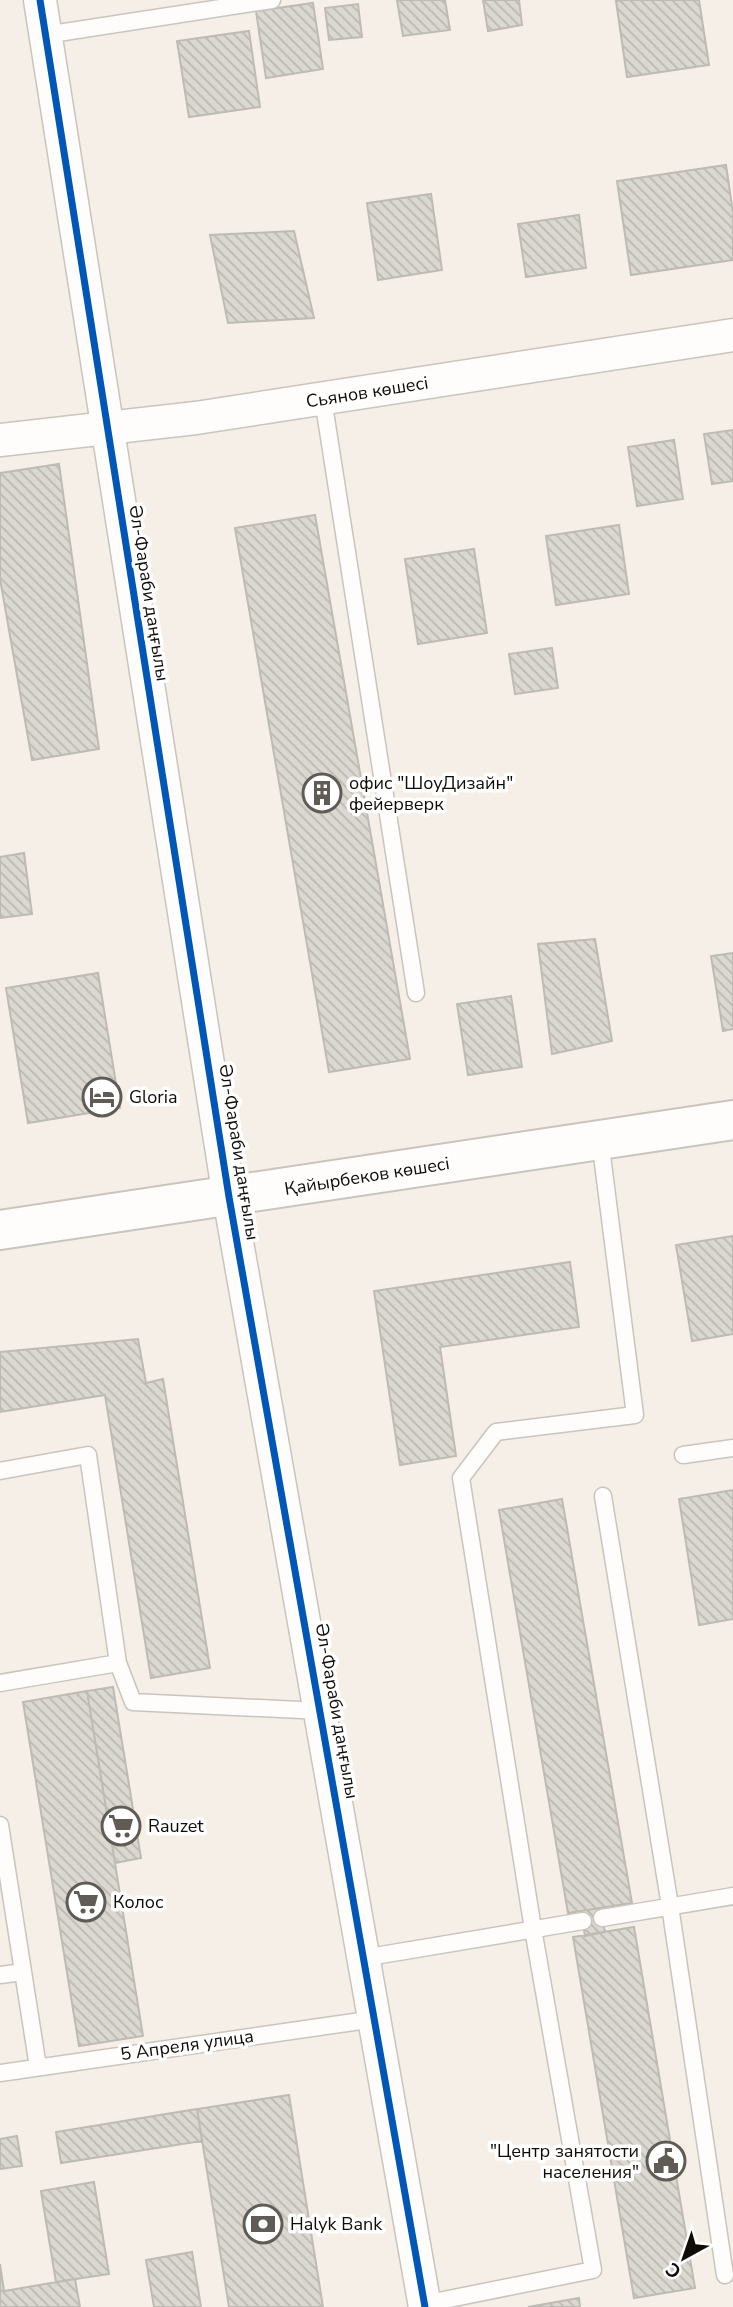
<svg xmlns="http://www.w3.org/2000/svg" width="733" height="2307" viewBox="0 0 733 2307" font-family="'Nunito Sans',sans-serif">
<defs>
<pattern id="building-back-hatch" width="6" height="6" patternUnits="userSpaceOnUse" patternTransform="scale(1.75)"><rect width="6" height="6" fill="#dbd8d1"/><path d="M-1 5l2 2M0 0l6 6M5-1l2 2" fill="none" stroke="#bbb8b2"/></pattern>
</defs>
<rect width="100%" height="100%" fill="#f5efe7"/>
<!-- building -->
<path fill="url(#building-back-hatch)" stroke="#bebbb5" stroke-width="2" d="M397,0H445L450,30L403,36Z
M483,0H519L522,25L488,31Z
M624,0H699L709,65L627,77L616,1Z
M313,3L323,69L266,78L256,11Z
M358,4L362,37L329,40L325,8Z
M249,31L260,107L189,117L177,41Z
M726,165L733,213V260L631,275L617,181Z
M431,194L442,270L378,280L367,203Z
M579,215L586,268L526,277L518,224Z
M294,231L314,318L228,323L210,235Z
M733,430V481L712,484L704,434Z
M674,440L683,499L637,506L628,447Z
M59,464L99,749L32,760L0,579V473Z
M315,515L410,1059L329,1072L235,528Z
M619,525L629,594L556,605L546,536Z
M474,549L487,633L418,644L405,559Z
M552,648L558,688L515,694L509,654Z
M24,853L32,914L0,918V857Z
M595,939L612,1041L552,1054L538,944Z
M733,953V1029L723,1031L711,956Z
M98,973L120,1108L28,1123L6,988Z
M511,996L522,1067L468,1075L457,1004Z
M733,1236V1334L692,1341L676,1245Z
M570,1262L579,1327L440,1347L456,1456L400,1465L374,1291Z
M138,1339L146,1383L163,1379L210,1668L151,1678L105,1395L0,1412V1352Z
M733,1490V1619L699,1625L679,1499Z
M562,1499L632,1903L568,1913L499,1510Z
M113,1687L141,1858L115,1863L87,1691Z
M87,1691L143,2036L79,2046L23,1702Z
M600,1908L605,1932L585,1936L581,1911Z
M634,1927L695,2288L634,2298L573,1937Z
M289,2095L323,2307H229L197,2109Z
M197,2109L202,2141L61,2163L56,2132Z
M17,2136L22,2166L0,2169V2139Z
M94,2182L109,2274L56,2282L41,2191Z
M192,2252L201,2307H154L146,2260Z
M0,2264L4,2291L75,2279L80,2307H0Z
M579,2298L580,2307H528Z"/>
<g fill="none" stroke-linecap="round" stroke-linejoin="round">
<defs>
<path id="service" d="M45,35L272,0
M323,399L416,993
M683,1455L733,1448
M0,1471L88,1455L118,1663
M603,1496L670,1906L725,2275
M0,1683L118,1663L133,1702L321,1711
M0,1825L38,2067
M602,1918L733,1896
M363,1958L583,1921
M0,1975L23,1972
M0,2073L375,2019
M424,2304L593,2270L533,1929L461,1478L496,1432L635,1415L600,1140"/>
<path id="minor" d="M40,0L229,1197L425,2307
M0,440L196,418L733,335"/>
<path id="secondary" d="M0,1230L733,1120"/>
</defs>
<!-- service casing -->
<use href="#service" stroke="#c9c4be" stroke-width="19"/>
<!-- minor casing -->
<use href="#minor" stroke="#c9c4be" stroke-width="35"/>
<!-- secondary casing -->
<use href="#secondary" stroke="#c9c4be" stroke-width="42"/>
<!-- service -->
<use href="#service" stroke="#fefdfb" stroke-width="16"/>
<!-- minor -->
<use href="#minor" stroke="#fefdfb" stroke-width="32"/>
<!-- secondary -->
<use href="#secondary" stroke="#fefdfb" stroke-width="38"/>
<defs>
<path id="cycleway" d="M40,0L229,1197L425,2307"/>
</defs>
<!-- cycleway casing -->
<use href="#cycleway" stroke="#fff" stroke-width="11"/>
<!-- cycleway -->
<use href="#cycleway" stroke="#0057b8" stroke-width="7"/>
</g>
<!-- icons -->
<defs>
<symbol id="building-ring" viewBox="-11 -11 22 22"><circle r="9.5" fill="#fff" stroke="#605b55" stroke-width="1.5"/><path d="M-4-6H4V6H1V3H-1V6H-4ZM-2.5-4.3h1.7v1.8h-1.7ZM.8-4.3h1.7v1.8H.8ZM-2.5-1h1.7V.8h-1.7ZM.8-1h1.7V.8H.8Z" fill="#605b55"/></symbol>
<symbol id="hotel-ring" viewBox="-11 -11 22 22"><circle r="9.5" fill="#fff" stroke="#605b55" stroke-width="1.5"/><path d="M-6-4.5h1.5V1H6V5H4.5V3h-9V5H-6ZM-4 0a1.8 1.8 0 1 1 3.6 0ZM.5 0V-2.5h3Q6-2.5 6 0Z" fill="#605b55"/></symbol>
<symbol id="supermarket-ring" viewBox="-11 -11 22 22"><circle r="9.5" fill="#fff" stroke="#605b55" stroke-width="1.5"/><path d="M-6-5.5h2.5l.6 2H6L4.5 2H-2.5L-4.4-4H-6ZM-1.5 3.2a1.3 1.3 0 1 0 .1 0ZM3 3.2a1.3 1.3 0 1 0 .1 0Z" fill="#605b55"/></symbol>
<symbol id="civic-ring" viewBox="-11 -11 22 22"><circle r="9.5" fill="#fff" stroke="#605b55" stroke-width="1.5"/><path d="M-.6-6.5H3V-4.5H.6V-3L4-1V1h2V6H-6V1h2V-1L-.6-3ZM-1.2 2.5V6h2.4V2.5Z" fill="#605b55"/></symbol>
<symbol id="bank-ring" viewBox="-11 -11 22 22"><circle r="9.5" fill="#fff" stroke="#605b55" stroke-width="1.5"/><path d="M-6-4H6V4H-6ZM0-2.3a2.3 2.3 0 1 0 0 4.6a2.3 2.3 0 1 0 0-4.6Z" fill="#605b55"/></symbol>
</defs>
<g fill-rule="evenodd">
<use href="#building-ring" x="300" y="771" width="44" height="44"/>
<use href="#hotel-ring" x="80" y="1075" width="44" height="44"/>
<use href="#supermarket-ring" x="99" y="1804" width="44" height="44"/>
<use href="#supermarket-ring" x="64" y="1880" width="44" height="44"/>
<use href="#civic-ring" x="644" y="2139" width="44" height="44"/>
<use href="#bank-ring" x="241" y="2202" width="44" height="44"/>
</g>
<g text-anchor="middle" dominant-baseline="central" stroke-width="7" stroke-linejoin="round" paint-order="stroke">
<!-- street labels -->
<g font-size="18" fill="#0f0c07" stroke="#fff">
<text transform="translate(367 392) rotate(-9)">Сьянов көшесі</text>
<text transform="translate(149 593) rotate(81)">Әл-Фараби даңғылы</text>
<text transform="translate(239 1152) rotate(81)">Әл-Фараби даңғылы</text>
<text transform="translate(367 1176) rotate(-9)">Қайырбеков көшесі</text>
<text transform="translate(337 1711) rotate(80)">Әл-Фараби даңғылы</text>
<text transform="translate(187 2045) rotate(-8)">5 Апреля улица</text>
</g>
<!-- poi labels -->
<g font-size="18" fill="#0f0c07" stroke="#fff" text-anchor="start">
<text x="349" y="783">офис "ШоуДизайн"<tspan x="349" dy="21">фейерверк</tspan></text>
<text x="129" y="1097">Gloria</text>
<text x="148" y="1826">Rauzet</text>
<text x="113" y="1902">Колос</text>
<text x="639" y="2151" text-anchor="end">"Центр занятости<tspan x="639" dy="21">населения"</tspan></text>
<text x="290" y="2224">Halyk Bank</text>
</g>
</g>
<!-- north arrow -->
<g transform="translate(684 2258) rotate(220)" stroke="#ffffff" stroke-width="5" paint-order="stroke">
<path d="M0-5L12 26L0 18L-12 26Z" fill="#0f0c07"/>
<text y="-10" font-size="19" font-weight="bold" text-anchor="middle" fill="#0f0c07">С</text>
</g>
</svg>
